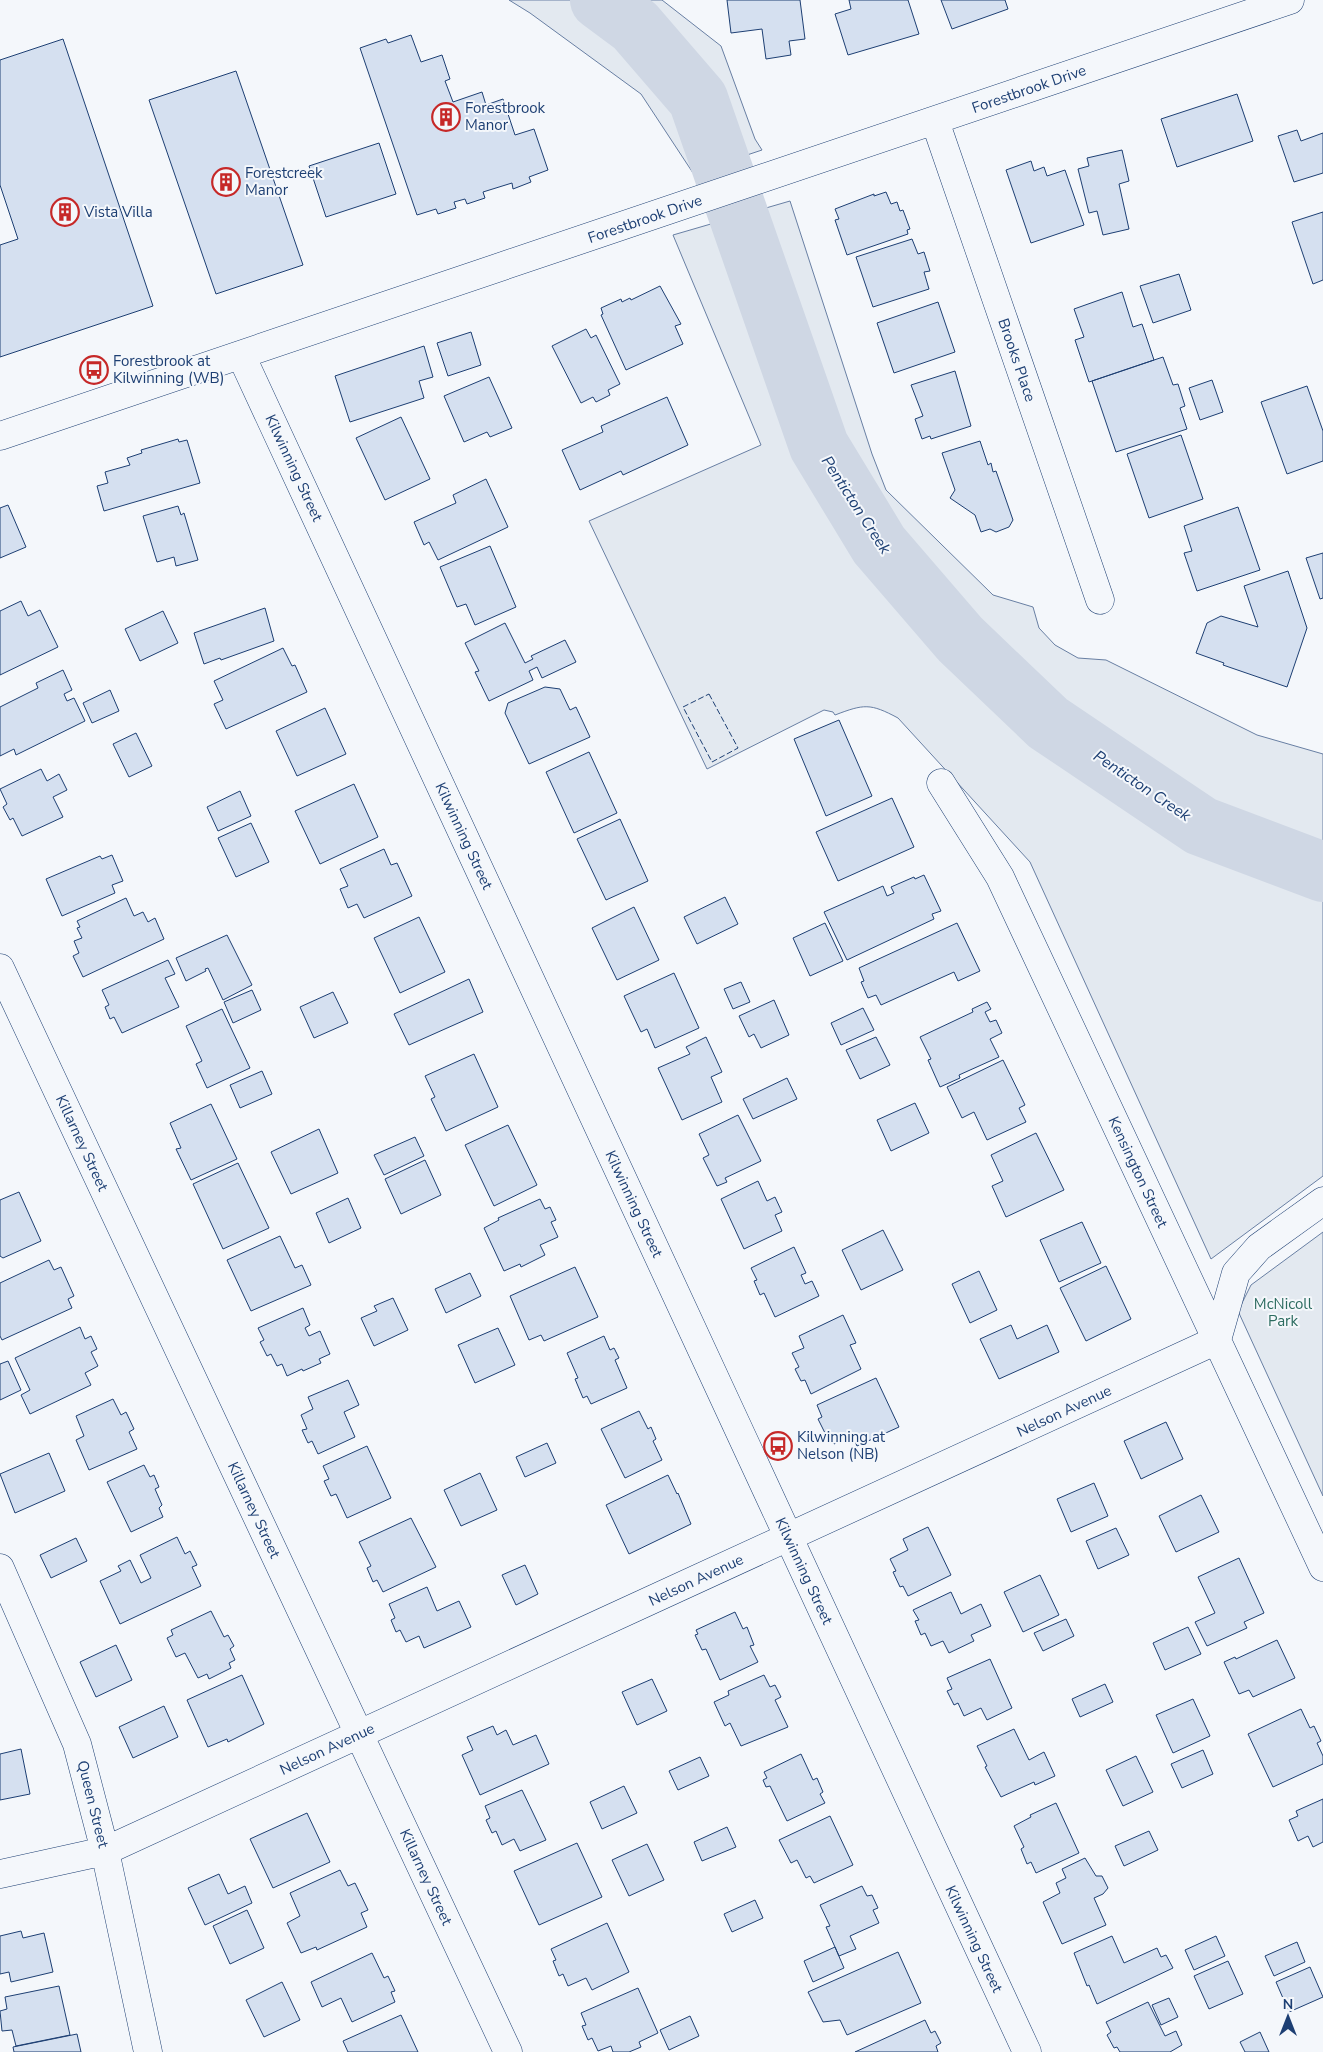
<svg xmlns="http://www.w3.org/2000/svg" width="1323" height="2052" viewBox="0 0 1323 2052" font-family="'Nunito Sans',sans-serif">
<rect width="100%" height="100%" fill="#f4f7fb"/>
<!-- green -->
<path fill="#e3e9f0" stroke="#687fa3" d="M509,0H662L721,46L755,139L762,150L693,173L641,94L530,13Z
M790,201L872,454L886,490L993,595L1033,607L1039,628L1055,645L1078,658L1106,660L1257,735L1323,754V1176L1211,1259L1030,862L898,718C870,703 864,704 835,715L833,712L824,710L707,769L589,521L761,445L673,235Z
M1323,1232V1496L1238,1311L1251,1285Z"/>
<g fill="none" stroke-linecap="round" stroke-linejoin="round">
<!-- river -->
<path stroke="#cfd7e4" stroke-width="60" d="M600,0L635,26L698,99L819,446L879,545L960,639L1048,723L1201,826L1323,872"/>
</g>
<!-- building -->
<path fill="#d5e0f0" stroke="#1d3f73" d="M727,0H800L805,39L789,41L791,55L766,59L762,29L731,33Z
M849,0H908L919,34L848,55L835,14L851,9Z
M941,0H1005L1008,9L952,29Z
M411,35L421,62L442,55L450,79L445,81L453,102L482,92L486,105L503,99L515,135L534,129L548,170L529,177L531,182L513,189L512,183L483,192L485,198L467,204L465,199L454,202L456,208L438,214L436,209L417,215L360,48L386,39L388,43Z
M63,39L153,306L0,357V245L18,239L0,185V60Z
M236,71L303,265L216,294L149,100Z
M1237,94L1253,141L1177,167L1161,119Z
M1297,130L1301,141L1323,133V173L1294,182L1278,136Z
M379,143L396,194L326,217L309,166Z
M1122,150L1129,181L1119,184L1129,229L1103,235L1097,211L1089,213L1078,169L1089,166L1087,158Z
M1031,161L1034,171L1044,167L1047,176L1065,170L1084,225L1031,243L1006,170Z
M886,192L891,204L897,202L900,211L903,210L910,229L907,230L908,234L847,255L835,220L839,219L835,209L874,194V196Z
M1323,212V280L1313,284L1292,222Z
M912,239L918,254L924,252L930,271L924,272L929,289L873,307L856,257Z
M1179,274L1191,310L1153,323L1140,286Z
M660,286L681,324L675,326L683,344L626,370L601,315L603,314L601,308L621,299L622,302L630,298L631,300Z
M1122,292L1133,327L1142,324L1154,360L1089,382L1075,340L1084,337L1074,309Z
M938,302L955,352L894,373L877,323Z
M586,329L591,338L596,335L620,384L608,390L610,395L596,402L593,397L581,403L552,346Z
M471,332L481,365L448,376L437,343Z
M424,346L433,377L419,381L424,398L350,422L335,376Z
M1163,357L1173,385L1178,384L1185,406L1180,408L1187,429L1116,452L1092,381Z
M955,371L971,426L931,439L930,436L922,439L915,419L923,416L911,385Z
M489,377L512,428L490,437L487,432L464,442L444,396Z
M1212,380L1223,412L1200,420L1189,388Z
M1307,386L1323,431V461L1287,474L1261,402Z
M667,397L688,445L623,475L621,471L580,490L562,450L603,432L601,426Z
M401,417L430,479L385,500L356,438Z
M1181,435L1203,499L1149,518L1127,454Z
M178,439L179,442L187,440L200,483L104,511L97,486L108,483L105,472L130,465L127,458L142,453L141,450Z
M980,441L988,465L991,463L993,472L996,471L1013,520L1009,527L996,532L990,529L981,532L975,515L950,498L955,490L942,453Z
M486,479L508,527L438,560L429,542L424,545L414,522L456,503L453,495Z
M8,505L26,547L0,558V508Z
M178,506L181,515L184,513L198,560L176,566L174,557L157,562L143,516Z
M1238,507L1260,570L1197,591L1184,553L1192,551L1184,526Z
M490,546L516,607L475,625L466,604L457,607L440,567Z
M1323,553V598L1320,599L1306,558Z
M1288,571L1307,628L1287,687L1223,665L1224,663L1196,653L1207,623L1221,616L1258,627L1244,586Z
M21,601L28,616L40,610L58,647L0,675V611Z
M265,608L274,641L221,660L220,658L204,664L194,633Z
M163,611L178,643L140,661L125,629Z
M505,623L525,663L533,659L531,656L565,640L576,662L542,678L537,667L529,671L533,680L489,701L475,672L479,671L465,643Z
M283,648L292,666L295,665L307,692L226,729L214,704L223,700L214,681Z
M63,670L72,690L64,694L67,701L74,698L85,721L16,755L14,749L0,756V707L38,688L36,683Z
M545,687L560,689L570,710L576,707L590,737L529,764L505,713L508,703Z
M110,690L119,711L92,723L83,703Z
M325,708L346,754L297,776L276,731Z
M839,720L872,796L826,816L794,739Z
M136,733L152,766L129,777L113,744Z
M589,752L617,813L574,833L546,772Z
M41,769L47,781L59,774L67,790L53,797L63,817L22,836L13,818L10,820L3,807L7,804L0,789Z
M354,784L378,837L320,864L295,811Z
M240,791L251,816L218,831L207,807Z
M892,798L914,847L838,881L816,832Z
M620,819L648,881L606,900L577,839Z
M251,823L269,862L236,877L218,838Z
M384,849L391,865L397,863L412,896L364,918L357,904L348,908L340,889L348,886L340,869Z
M112,855L123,881L112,885L115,893L62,916L46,879L100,856L102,859Z
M924,875L941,911L932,914L934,919L847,960L824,912L883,886L887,896L894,893L891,887L914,877L915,879Z
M725,897L738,924L697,944L684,917Z
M126,898L134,916L143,912L148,922L155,918L164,939L83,977L73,956L79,953L74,941L82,938L77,928L80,927L77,921Z
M634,907L659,960L617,980L592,928Z
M419,917L445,972L400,993L374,938Z
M825,923L843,961L810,976L793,938Z
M957,923L980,971L958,981L954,972L881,1005L876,995L868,998L861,982L864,981L859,968Z
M227,935L252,985L223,1000L208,968L205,969L206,971L186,981L176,958Z
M168,960L175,974L165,978L179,1007L122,1033L114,1017L110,1019L105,1007L109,1005L102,990Z
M674,973L699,1028L655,1048L647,1029L641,1032L624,996Z
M469,979L483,1012L409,1045L394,1014Z
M741,982L750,1002L733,1009L724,989Z
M252,990L261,1010L233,1023L224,1002Z
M333,992L348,1023L314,1038L300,1007Z
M774,1000L789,1035L761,1048L754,1034L749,1037L739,1016Z
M987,1002L991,1009L985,1012L990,1022L996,1020L1002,1033L990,1039L999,1057L959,1075L960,1078L940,1087L928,1060L931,1059L920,1037L973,1012L972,1009Z
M863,1008L874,1030L841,1045L831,1023Z
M222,1009L250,1068L207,1088L196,1064L202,1061L186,1026Z
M706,1037L722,1072L711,1077L722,1102L682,1120L658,1068L690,1054L686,1047Z
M876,1037L890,1065L860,1079L846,1050Z
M474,1054L498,1107L446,1131L431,1099L435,1097L425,1076Z
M1003,1060L1025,1105L1019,1108L1026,1122L987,1140L974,1112L962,1118L947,1087Z
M262,1071L272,1094L240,1108L230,1085Z
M787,1078L797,1099L753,1119L743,1099Z
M915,1103L929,1133L891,1151L877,1120Z
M211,1104L237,1159L191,1180L176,1149L181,1148L170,1123Z
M738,1115L761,1161L725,1178L727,1182L717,1186L703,1158L709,1155L699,1134Z
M508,1125L537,1185L494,1206L465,1145Z
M319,1129L338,1173L291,1194L271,1152Z
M1036,1133L1064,1190L1006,1217L992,1186L1003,1181L991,1155Z
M415,1137L424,1156L384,1175L374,1155Z
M425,1160L441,1195L401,1214L385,1179Z
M238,1163L269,1228L223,1249L193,1184Z
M758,1181L767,1201L775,1197L782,1212L775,1215L782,1231L744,1249L721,1199Z
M19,1192L41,1241L3,1258L0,1256V1200Z
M348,1198L361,1228L329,1243L316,1213Z
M540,1199L545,1209L550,1207L556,1220L551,1222L558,1237L540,1245L545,1255L521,1267L520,1264L504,1271L484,1228L499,1220L498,1218Z
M1082,1222L1101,1263L1059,1282L1040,1240Z
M883,1230L903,1270L861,1290L842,1250Z
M280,1236L295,1268L302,1265L311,1285L251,1311L227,1260Z
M794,1247L806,1273L801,1275L805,1284L812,1281L819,1296L775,1317L764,1293L760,1295L754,1281L757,1280L751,1268Z
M49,1260L54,1270L61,1267L74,1296L68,1299L72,1308L2,1340L0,1336V1283Z
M1106,1266L1131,1319L1086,1341L1060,1288Z
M575,1267L598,1317L544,1341L541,1335L529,1340L510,1296Z
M979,1271L997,1310L970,1323L952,1284Z
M470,1273L481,1296L446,1313L435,1289Z
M393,1298L408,1330L374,1346L361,1318L377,1311L374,1306Z
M303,1308L310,1325L305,1328L309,1336L320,1331L330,1354L319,1359L321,1363L303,1371L302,1369L287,1376L282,1364L277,1366L271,1354L267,1356L260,1342L264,1340L258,1328Z
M843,1315L856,1343L850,1345L861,1369L811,1394L805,1380L801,1381L795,1369L799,1367L792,1353L804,1348L799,1336Z
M1011,1325L1017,1339L1047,1325L1059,1352L999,1379L980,1339Z
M80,1327L85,1339L91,1336L97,1349L91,1352L98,1366L85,1373L91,1385L30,1414L21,1395L30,1390L15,1358Z
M498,1328L515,1365L475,1383L458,1345Z
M604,1336L610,1350L614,1348L619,1358L615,1360L627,1388L591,1404L587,1396L583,1398L575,1379L578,1378L567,1353Z
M8,1361L21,1390L0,1400V1364Z
M876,1378L899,1427L857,1446L852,1435L834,1444L828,1431L825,1433L818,1419L822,1417L817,1405Z
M348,1380L359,1405L344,1412L355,1437L318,1454L312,1441L308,1443L302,1430L307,1429L301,1415L313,1409L308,1397Z
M113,1399L121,1415L126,1412L134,1429L129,1432L137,1449L89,1470L76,1440L84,1436L76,1416Z
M639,1411L648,1429L651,1427L656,1439L653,1441L662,1460L625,1478L601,1429Z
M1166,1422L1183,1459L1141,1479L1124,1441Z
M547,1443L556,1463L525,1477L516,1457Z
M367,1446L391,1498L347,1518L336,1494L331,1496L324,1481L329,1479L323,1466Z
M49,1453L65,1491L15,1513L0,1474Z
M144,1465L150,1477L154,1475L159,1487L155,1489L162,1505L159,1508L163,1517L131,1532L107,1482Z
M480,1473L497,1510L461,1526L444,1490Z
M668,1475L677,1494L678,1493L691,1524L629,1554L606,1505Z
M1094,1483L1108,1516L1071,1532L1057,1499Z
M1201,1495L1219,1532L1176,1552L1159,1516Z
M411,1518L436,1567L383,1592L377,1580L373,1582L367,1568L371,1566L359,1542Z
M928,1527L951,1575L908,1596L903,1586L900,1587L893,1572L896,1571L890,1559L908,1550L903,1539Z
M1116,1528L1129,1555L1098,1569L1086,1541Z
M177,1537L185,1554L190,1551L197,1565L192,1567L201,1586L120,1624L100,1581L121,1571L118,1566L130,1560L141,1583L151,1578L140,1555Z
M76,1538L87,1561L51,1578L40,1555Z
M1239,1558L1264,1613L1244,1622L1247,1628L1207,1646L1195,1622L1215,1613L1198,1577Z
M525,1565L538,1594L516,1605L502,1575Z
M1040,1575L1059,1615L1023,1632L1004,1592Z
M427,1587L437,1611L459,1601L471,1627L424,1648L419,1636L406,1642L400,1630L396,1632L391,1620L395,1618L389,1604Z
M951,1592L961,1614L981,1604L991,1626L971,1635L974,1641L949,1653L943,1641L931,1646L925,1633L921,1635L915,1621L919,1620L913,1610Z
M211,1611L224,1637L228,1635L234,1646L230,1649L235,1660L229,1663L231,1668L209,1679L207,1674L198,1678L185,1653L176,1657L167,1638L173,1635L171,1630Z
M735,1612L743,1629L747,1627L754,1645L750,1646L758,1662L720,1680L706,1649L702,1650L695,1635L698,1634L696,1630Z
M1066,1619L1074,1636L1043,1651L1034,1633Z
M1188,1627L1201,1654L1165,1670L1153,1643Z
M1277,1640L1295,1678L1253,1697L1249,1690L1239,1694L1224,1662L1235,1657L1236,1659Z
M116,1645L132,1680L96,1697L80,1662Z
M990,1659L1012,1708L987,1720L981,1708L964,1716L958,1703L954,1705L947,1691L952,1689L947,1678Z
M242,1675L264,1724L228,1742L227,1739L208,1747L187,1700Z
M764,1675L770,1687L775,1685L781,1697L775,1700L788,1727L741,1746L730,1723L725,1726L714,1702L729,1695L728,1691Z
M652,1679L667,1711L637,1725L622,1692Z
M1105,1684L1113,1702L1080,1717L1072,1699Z
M1193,1699L1210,1736L1173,1753L1156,1715Z
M164,1706L178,1737L133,1758L119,1727Z
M1301,1709L1310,1728L1314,1726L1321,1741L1317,1743L1323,1756V1764L1273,1787L1248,1734Z
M493,1726L497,1735L506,1730L513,1745L536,1735L549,1764L480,1795L462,1755L473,1750L467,1737Z
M1014,1729L1029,1760L1044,1752L1055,1776L1035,1785L1034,1782L1001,1797L985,1767L987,1766L977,1746Z
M21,1749L30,1794L0,1800V1754Z
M1203,1750L1213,1774L1182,1788L1171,1764Z
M801,1754L813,1780L817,1778L823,1792L820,1794L825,1803L787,1821L770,1786L766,1787L763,1780L767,1778L764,1772Z
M1136,1756L1153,1792L1123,1806L1106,1770Z
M700,1757L709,1776L678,1790L669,1771Z
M624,1786L637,1813L602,1829L590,1802Z
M522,1790L546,1840L520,1851L514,1839L502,1845L496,1831L492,1833L486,1820L490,1818L485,1806Z
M1323,1799V1842L1313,1847L1308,1836L1298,1841L1289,1820L1298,1816L1296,1811Z
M1056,1803L1079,1853L1036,1873L1031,1862L1027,1864L1021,1849L1024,1847L1014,1826L1031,1817L1030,1815Z
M307,1813L330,1862L273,1888L250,1839Z
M830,1816L853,1865L814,1883L810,1876L806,1878L797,1860L791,1863L779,1840Z
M727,1827L736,1847L702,1861L694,1842Z
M1149,1831L1158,1850L1124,1866L1115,1846Z
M577,1843L602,1897L539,1925L514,1871Z
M647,1844L664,1880L629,1896L612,1860Z
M1085,1858L1096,1876H1102L1108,1888L1103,1894L1094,1898L1106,1925L1062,1944L1043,1902L1060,1893L1056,1883L1066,1878L1062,1869Z
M340,1870L348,1886L355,1883L368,1910L361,1913L367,1927L317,1950L316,1947L301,1953L287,1923L300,1916L290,1893Z
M219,1874L228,1894L245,1886L252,1903L205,1925L188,1888Z
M862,1886L867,1896L872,1895L878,1908L873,1910L879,1923L850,1936L856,1949L839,1956L826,1927L830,1926L820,1905Z
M755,1900L763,1918L732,1932L724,1914Z
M247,1910L264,1948L230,1964L213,1926Z
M607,1923L629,1972L592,1990L586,1978L568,1986L563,1974L559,1976L553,1961L556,1960L551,1949Z
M21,1931L23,1938L44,1933L53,1972L11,1982L9,1972L0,1974V1936Z
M1112,1936L1124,1963L1157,1948L1161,1957L1166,1955L1173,1968L1097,2004L1089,1985L1087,1986L1074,1953Z
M1216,1936L1225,1956L1194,1970L1185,1950Z
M1297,1942L1305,1962L1274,1976L1265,1956Z
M835,1947L844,1968L813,1982L804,1961Z
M898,1952L921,2003L847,2035L840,2020L823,2022L808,1992Z
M372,1953L384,1978L388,1976L395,1991L391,1992L395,2002L352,2022L341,1998L322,2007L311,1982Z
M1228,1961L1243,1994L1209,2009L1194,1976Z
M1310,1967L1323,1997L1289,2012L1276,1982Z
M282,1982L300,2020L264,2037L246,2000Z
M59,1986L70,2035L16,2046L12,2030L2,2031L0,2011L7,2009L5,1997Z
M638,1988L658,2033L639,2042L641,2047L629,2052H613L611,2046L598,2051L592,2038L588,2040L582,2026L586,2025L581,2013Z
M1169,1998L1178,2017L1161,2025L1152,2005Z
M1148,2002L1165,2036L1176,2031L1182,2045L1170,2052H1120L1117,2047L1114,2048L1107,2035L1111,2032L1106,2022Z
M401,2015L418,2052H348L343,2041Z
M690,2016L699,2036L669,2050L660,2030Z
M925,2020L931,2033L935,2031L941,2043L936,2046L938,2052H855Z
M1260,2032L1269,2052H1245L1240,2042Z
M77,2034L81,2052H14L13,2047Z"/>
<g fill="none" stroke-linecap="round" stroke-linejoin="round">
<defs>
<path id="minor" d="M935,121L1100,600
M241,355L1027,2052
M0,436L1290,0
M941,783L1000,877L1323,1567
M0,968L508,2052
M0,1568L77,1744L105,1851L148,2052
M0,1874L105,1851L1217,1340L1236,1273L1259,1247L1323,1201"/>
</defs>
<!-- minor casing -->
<use href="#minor" stroke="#1d3f73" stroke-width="29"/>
<!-- minor -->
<use href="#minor" stroke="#f4f7fb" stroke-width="28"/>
<!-- fence -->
<path stroke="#1d3f73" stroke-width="1" stroke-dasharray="6 2.5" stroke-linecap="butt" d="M709,694L738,748L712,762L683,707Z"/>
</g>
<!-- icons -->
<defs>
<symbol id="building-ring" viewBox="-11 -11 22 22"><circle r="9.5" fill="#f4f7fb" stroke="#c62828" stroke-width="1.5"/><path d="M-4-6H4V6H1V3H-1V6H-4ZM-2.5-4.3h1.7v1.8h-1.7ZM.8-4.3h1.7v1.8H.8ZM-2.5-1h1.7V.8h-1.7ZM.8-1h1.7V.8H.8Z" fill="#c62828"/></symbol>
<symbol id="bus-ring" viewBox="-11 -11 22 22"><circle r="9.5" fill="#f4f7fb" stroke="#c62828" stroke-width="1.5"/><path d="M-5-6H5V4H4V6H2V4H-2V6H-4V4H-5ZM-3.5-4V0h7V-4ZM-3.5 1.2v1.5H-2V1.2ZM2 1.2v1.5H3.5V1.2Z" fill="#c62828"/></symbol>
</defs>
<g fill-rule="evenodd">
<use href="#building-ring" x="430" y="101" width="32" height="32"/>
<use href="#building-ring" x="210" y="166" width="32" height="32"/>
<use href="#building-ring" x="49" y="196" width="32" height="32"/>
<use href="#bus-ring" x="78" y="354" width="32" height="32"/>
<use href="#bus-ring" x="762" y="1430" width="32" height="32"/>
</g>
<g text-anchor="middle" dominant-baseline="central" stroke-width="4" stroke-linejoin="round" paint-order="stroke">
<!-- street labels -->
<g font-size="15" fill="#1d3f73" stroke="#f4f7fb">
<text transform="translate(1029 89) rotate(-19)">Forestbrook Drive</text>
<text transform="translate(645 219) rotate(-19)">Forestbrook Drive</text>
<text transform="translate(1017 360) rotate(71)">Brooks Place</text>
<text transform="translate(294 468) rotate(65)">Kilwinning Street</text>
<text transform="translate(464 836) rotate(65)">Kilwinning Street</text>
<text transform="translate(82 1143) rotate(65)">Killarney Street</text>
<text transform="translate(1138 1172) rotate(65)">Kensington Street</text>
<text transform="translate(634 1204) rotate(65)">Kilwinning Street</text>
<text transform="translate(1064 1411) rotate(-25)">Nelson Avenue</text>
<text transform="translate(254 1510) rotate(65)">Killarney Street</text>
<text transform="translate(804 1571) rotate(65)">Kilwinning Street</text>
<text transform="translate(696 1580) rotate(-25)">Nelson Avenue</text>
<text transform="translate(327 1749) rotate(-25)">Nelson Avenue</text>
<text transform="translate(93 1804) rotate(76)">Queen Street</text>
<text transform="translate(426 1877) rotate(65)">Killarney Street</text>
<text transform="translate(974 1939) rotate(65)">Kilwinning Street</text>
</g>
<!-- poi labels -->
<g font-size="15" fill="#1d3f73" stroke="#f4f7fb" text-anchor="start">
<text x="465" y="108">Forestbrook<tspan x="465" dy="17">Manor</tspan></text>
<text x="245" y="173">Forestcreek<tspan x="245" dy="17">Manor</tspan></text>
<text x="84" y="212">Vista Villa</text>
<text x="113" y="361">Forestbrook at<tspan x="113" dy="17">Kilwinning (WB)</tspan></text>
<text x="797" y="1437">Kilwinning at<tspan x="797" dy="17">Nelson (NB)</tspan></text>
</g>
<!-- park labels -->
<g font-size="15" fill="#2c6c60" stroke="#f4f7fb">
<text x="1283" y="1304">McNicoll<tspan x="1283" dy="17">Park</tspan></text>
</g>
<!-- water labels -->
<g font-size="16" font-style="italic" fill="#1d3f73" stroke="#f4f7fb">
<text transform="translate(856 505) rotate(57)">Penticton Creek</text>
<text transform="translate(1142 786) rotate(34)">Penticton Creek</text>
</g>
</g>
<!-- north arrow -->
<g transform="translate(1288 2017)" stroke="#f4f7fb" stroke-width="4" paint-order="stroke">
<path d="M0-4L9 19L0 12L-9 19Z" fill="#1d3f73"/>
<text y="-8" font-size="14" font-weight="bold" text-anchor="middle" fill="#1d3f73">N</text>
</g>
</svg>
